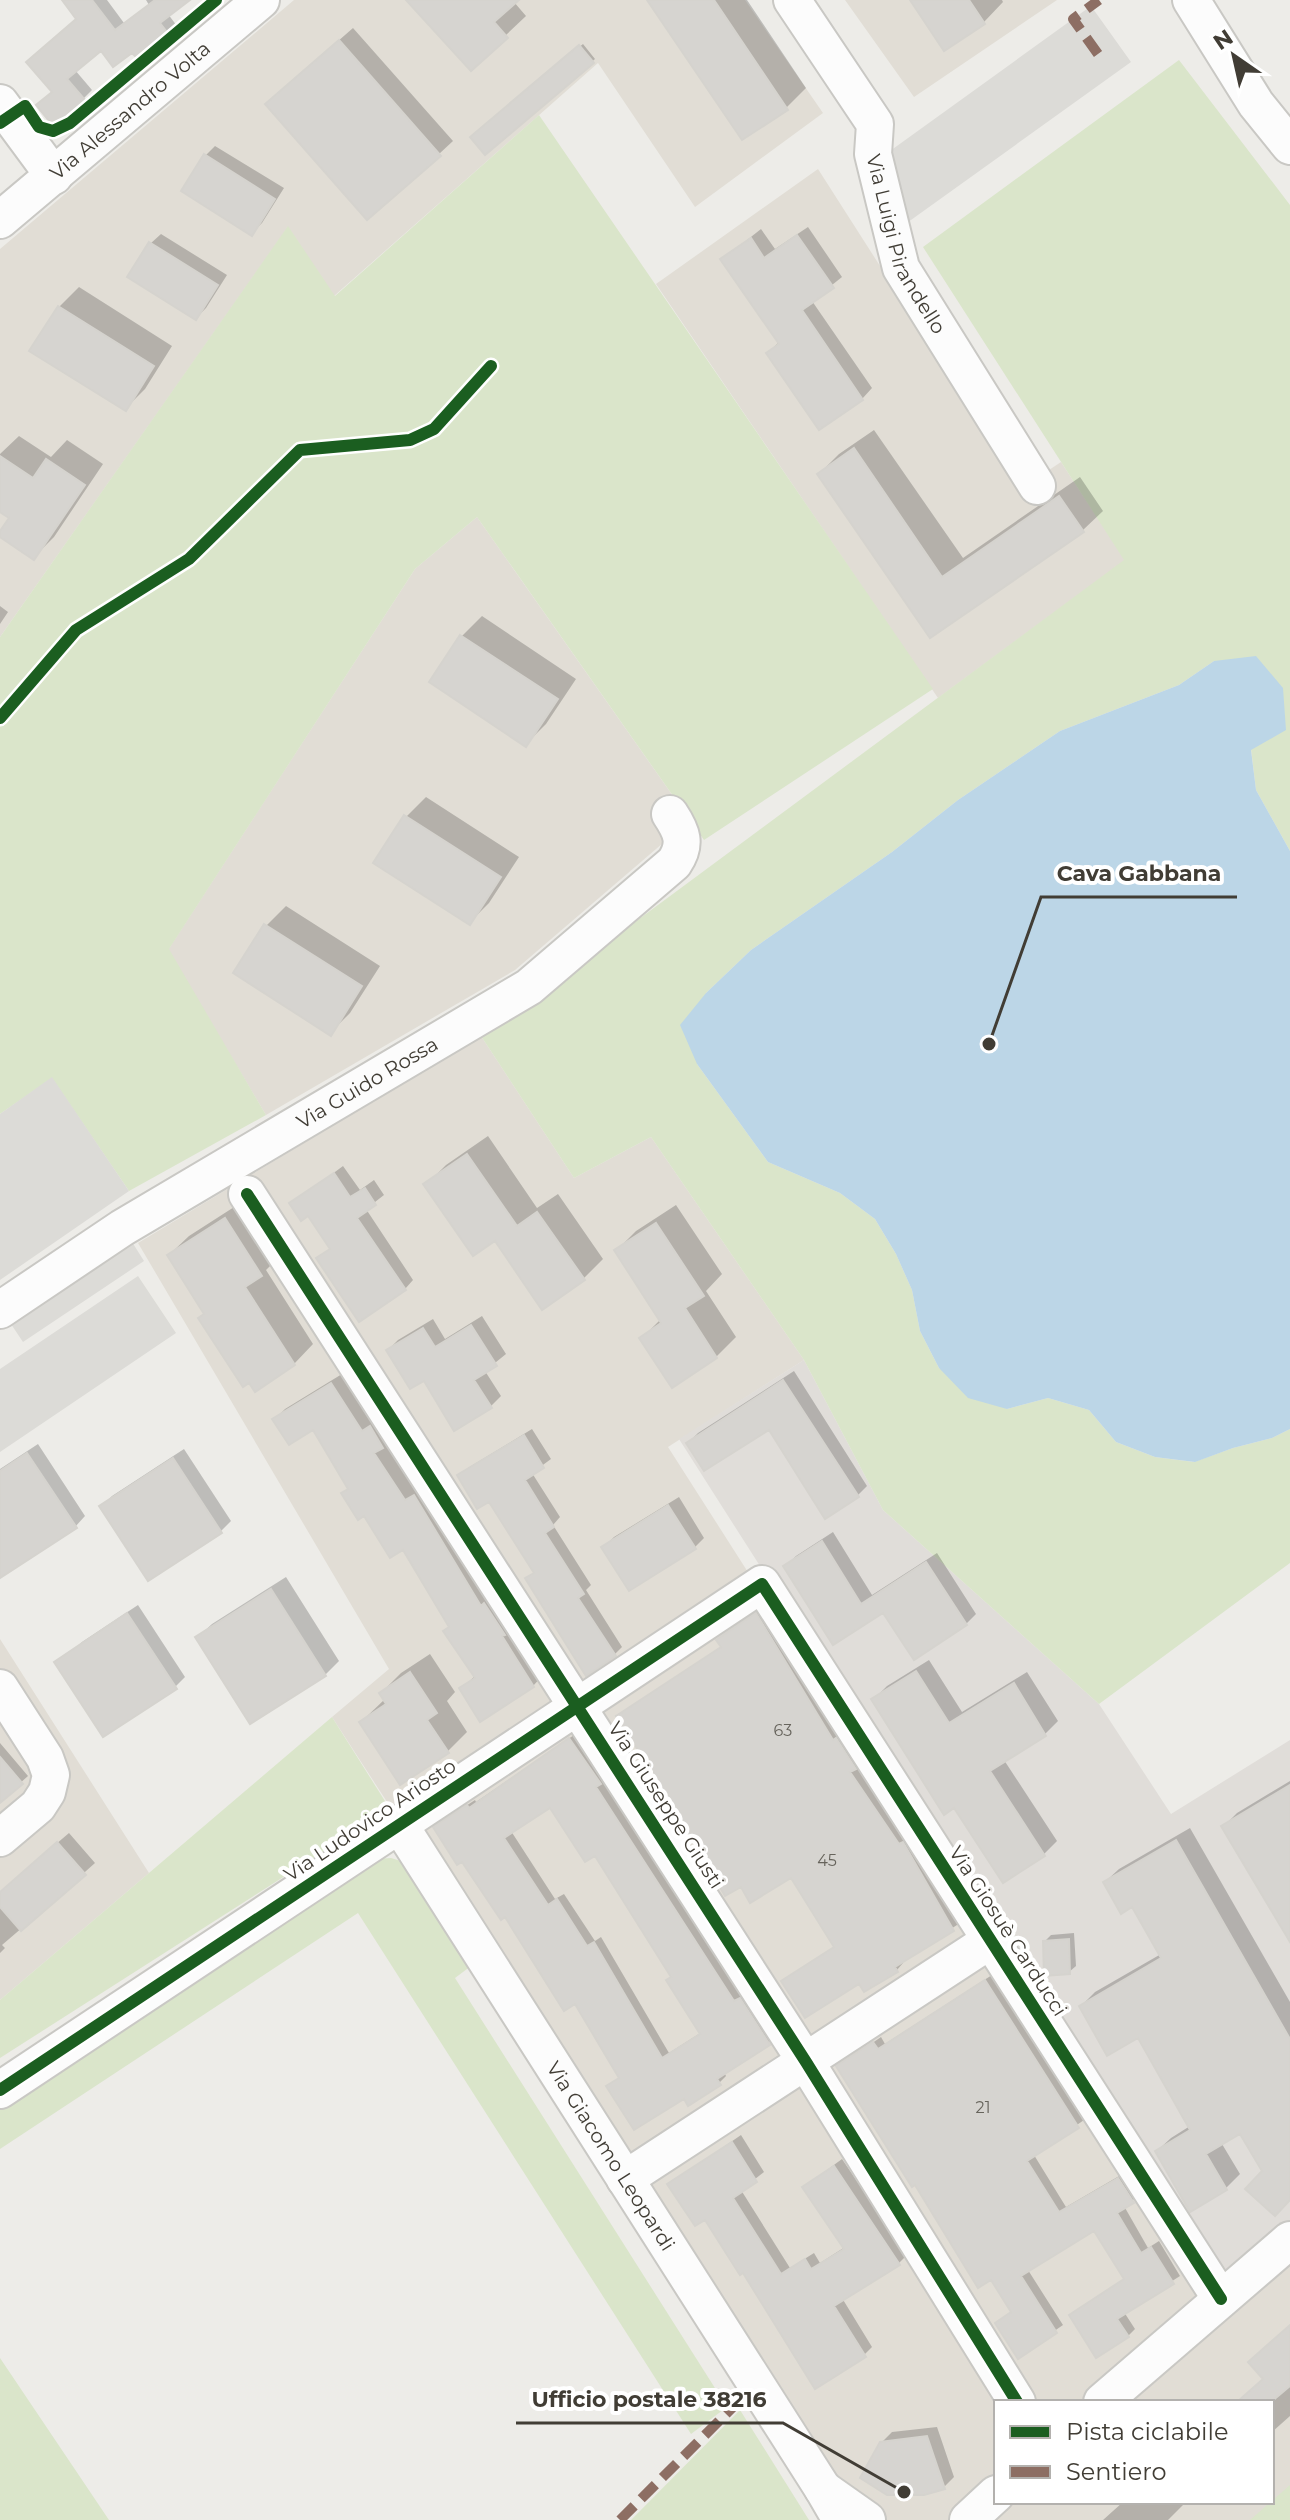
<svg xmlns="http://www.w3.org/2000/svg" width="1290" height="2520" viewBox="0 0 1290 2520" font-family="Montserrat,sans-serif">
<rect width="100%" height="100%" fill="#edece8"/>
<!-- residential -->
<path fill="#e1ddd5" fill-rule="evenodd" d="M294,0H745L823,113L695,207L598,63L334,296L288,227L0,637V249Z
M845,0H1057L914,97Z
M818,169L1022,488L1061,462L1125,560L938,698L656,284Z
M477,517L680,806L670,837L515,970L266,1115L168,950L415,569Z
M481,1036L574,1178L651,1137L804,1360L668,1447L1219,2309L1290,2249V2520H852L332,1717L389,1669L138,1243ZM996,2402H1272V2502H996Z
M0,1639L149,1873L0,2000Z"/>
<!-- industrial -->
<path fill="#e0ddd9" d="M804,1360L883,1510L1099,1704L1171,1814L1290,1740V2233L1222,2291L679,1439Z"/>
<!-- green -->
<path fill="#dae5ca" d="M1179,60L1290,205V851L1256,790L1251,749L1214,661L1179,685L1060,731L958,800L892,852L751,950L706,993L697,1064L768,1162L840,1193L875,1219L896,1254L912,1290L920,1331L939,1368L1007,1409L1048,1398L1089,1410L1116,1442L1155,1457L1194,1462L1233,1448L1272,1438L1290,1429V1563L1099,1704L883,1510L804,1360L651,1137L574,1178L481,1036L1124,560L923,247Z
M539,115L933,689L704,840L477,517L415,569L169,949L266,1115L129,1191L52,1078L0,1114V637L288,226L335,296Z
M332,1717L390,1809L0,2058V2000Z
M391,1858L404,1862L471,1966L455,1978L727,2407L691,2434L358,1913L0,2149V2107L376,1859Z
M0,2358L109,2520H0Z
M740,2410L809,2520H631Z
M1290,2485V2520H1250Z"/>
<!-- parking -->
<path fill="#dcdbd7" d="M1091,6L1131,62L904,225L890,151Z
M52,1077L129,1191L0,1280V1114Z
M132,1242L144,1261L23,1342L11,1324Z
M138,1276L176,1333L0,1452V1369Z"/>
<!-- water -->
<path fill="#bcd6e7" d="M1256,656L1283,688L1286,730L1251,750L1256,790L1290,851V1429L1272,1438L1233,1448L1195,1462L1155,1457L1116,1442L1089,1410L1048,1398L1007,1409L968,1398L939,1368L920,1331L912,1290L896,1254L875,1219L840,1193L768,1162L697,1064L680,1025L706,993L751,950L892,852L958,800L1060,731L1179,685L1214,661Z"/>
<!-- shadow -->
<path fill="#0003" fill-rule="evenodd" d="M64,0H107L124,23L149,5L146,0H187L168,14L177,26L169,34L133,50L101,48L75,70L92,90L83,99L54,91L79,19Z
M409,0H516L514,2L526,16L471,68Z
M650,0H747L806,88L786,108Z
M913,0H1002L1003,2L984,22Z
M353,28L453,141L439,154L281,91Z
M583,44L595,59L485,152L472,137Z
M215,146L284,188L262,223L252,233L205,156Z
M808,227L842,277L812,301L872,388L862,399L768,353L780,341L723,259L761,229L775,249Z
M161,234L227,275L206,308L196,318L150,244Z
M79,287L172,346L145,389L125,409L59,307Z
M874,430L963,558L1080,477L1103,511L1083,530L931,635L819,474L839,454Z
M19,436L51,457L67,440L103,464L54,537L34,557L11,518L0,510V454Z
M0,606L8,612L0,624Z
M482,616L576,679L546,724L526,744L432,681L462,636Z
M426,797L519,857L489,903L469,923L406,817Z
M286,906L380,966L350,1013L330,1033L266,926Z
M488,1136L537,1208L558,1194L603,1259L583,1279L496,1239L426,1185L446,1165Z
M343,1166L360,1190L374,1180L384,1195L366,1209L413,1280L405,1289L319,1259L332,1247L309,1214L292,1204Z
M245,1200L281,1255L266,1270L313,1344L294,1364L206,1313L169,1255L189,1236Z
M676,1205L722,1274L706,1291L736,1337L716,1357L642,1338L661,1319L616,1251L636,1231Z
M482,1316L506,1354L485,1371L501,1396L491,1406L424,1378L388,1350L398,1340L433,1319L445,1339Z
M794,1371L867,1486L857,1496L769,1427L688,1443L698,1433Z
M342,1374L393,1436L385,1443L416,1491L425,1486L543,1675L533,1686L462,1688L475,1676L451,1626L403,1547L350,1487L313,1427L275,1419L285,1409Z
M532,1429L551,1459L532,1473L560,1517L553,1525L591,1585L586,1590L622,1647L614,1655L528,1578L535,1571L490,1499L460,1476L468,1468Z
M38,1444L85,1516L75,1527L0,1569V1469Z
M184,1449L231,1521L221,1531L149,1578L102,1506L112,1496Z
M679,1497L704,1538L694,1548L604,1547L614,1537Z
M833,1532L872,1595L937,1553L976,1614L966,1624L884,1611L834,1642L786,1566L796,1556Z
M286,1577L339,1661L325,1675L198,1637L212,1624Z
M138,1605L185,1677L175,1687L72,1652L82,1642Z
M763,1608L861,1760L856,1765L960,1923L902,1961L903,1963L897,1970L860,1981H784L836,1946L791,1876L656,1773L618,1717L723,1646L719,1640L726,1633Z
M430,1654L455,1692L447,1701L467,1732L447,1752L361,1722L385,1699L381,1693L401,1673Z
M929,1660L962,1712L1027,1672L1058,1721L1045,1734L1004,1760L1057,1841L1044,1854L1003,1880L955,1805L874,1699L887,1686Z
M577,1733L606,1776L602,1780L741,1996L747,1992L776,2037L724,2072L726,2076L719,2083L684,2096L609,2086L621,2076L576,2002L443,1821L475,1800L476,1802ZM550,1805L595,1853L673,1976L702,2032L669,2053L601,1937L595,1941L564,1894L555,1899L511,1831Z
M0,1743L28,1776L0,1801Z
M1290,1781V1938L1224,1826L1237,1813Z
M1190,1828L1290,2002V2198L1264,2171L1241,2131L1222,2144L1240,2174L1226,2188L1191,2209L1157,2151L1171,2138L1190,2126L1138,2035L1081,2006L1095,1992L1161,1954L1133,1905L1105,1882L1119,1869Z
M69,1833L95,1863L58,1896L42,1856Z
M0,1896L30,1921L2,1945L5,1948L0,1953Z
M1074,1933L1076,1966L1069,1972L1045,1941L1051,1935Z
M992,1975L1084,2120L1034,2155L1066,2207L1126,2172L1140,2195L1124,2206L1148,2248L1159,2241L1180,2276L1124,2312L1135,2329L1128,2336L1072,2315L1126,2278L1095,2228L1028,2270L1063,2325L1018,2356L997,2323L1013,2311L992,2277L916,2182L838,2067L881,2037L885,2044Z
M741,2135L764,2172L741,2190L790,2268L814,2253L820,2263L845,2247L804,2187L842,2159L907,2255L899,2263L842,2298L872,2347L864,2355L744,2271L705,2217L670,2184Z
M1290,2325V2416L1272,2432V2402H1237L1265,2378Z
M937,2427L954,2477L944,2487L881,2443L892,2432Z
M1123,2502H1185V2503L1168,2520H1103Z"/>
<!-- building -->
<path fill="#d6d4d0" stroke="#d5d3ce" stroke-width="2" fill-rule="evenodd" d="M62,0H92L115,30L155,0H190L160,23L170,36L139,60L132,53L113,67L101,51L67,79L85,100L54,127L36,105L52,92L26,62L76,19Z
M406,0H519L494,22L508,38L471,71Z
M647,0H714L788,110L742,140Z
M910,0H969L985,24L944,51Z
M339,40L441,156L367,220L265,104Z
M579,45L594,63L485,155L470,137Z
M204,154L275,199L252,236L181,191Z
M797,235L834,288L802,310L863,400L819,430L766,353L779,344L720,259L751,238L764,258Z
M149,242L218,285L196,320L127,277Z
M58,306L154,366L126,411L29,351Z
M854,448L942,577L1059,496L1084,532L930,638L817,474Z
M0,456L33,478L46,459L85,485L34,560L0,537V531L9,518L0,512Z
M460,635L558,699L526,747L429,682Z
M404,815L501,877L470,925L373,863Z
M264,924L362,986L331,1036L233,973Z
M467,1154L517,1226L537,1212L585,1280L542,1310L495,1241L473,1256L423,1184Z
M334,1173L350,1197L365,1188L376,1205L357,1218L406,1290L359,1322L316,1258L330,1249L308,1216L301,1221L289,1203Z
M225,1218L262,1276L245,1287L295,1365L255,1392L249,1383L243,1387L198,1318L204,1314L167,1255Z
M656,1223L704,1296L685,1308L717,1358L672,1388L639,1338L661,1323L614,1250Z
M471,1325L497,1366L474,1380L492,1408L454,1431L424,1381L410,1389L386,1350L423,1328L435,1347Z
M783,1380L859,1497L825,1519L769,1430L704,1471L686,1443Z
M331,1383L362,1431L370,1426L383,1448L374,1453L405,1500L414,1495L481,1606L484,1603L505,1635L502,1636L534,1687L480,1722L459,1688L475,1678L443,1631L449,1627L403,1550L390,1558L364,1516L358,1520L341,1493L348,1489L313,1430L289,1445L272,1419Z
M524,1435L544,1468L525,1480L554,1527L545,1533L584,1594L578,1598L616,1656L586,1676L525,1578L534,1573L489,1502L477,1509L457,1475Z
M27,1453L77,1528L0,1578V1471Z
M173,1458L222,1533L148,1581L99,1506Z
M668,1505L696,1549L629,1591L601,1547Z
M822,1541L861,1604L926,1562L967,1625L914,1660L883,1613L833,1645L783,1566Z
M271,1589L326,1676L250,1724L195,1637Z
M127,1613L177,1689L103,1737L54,1662Z
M756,1613L833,1740L836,1738L856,1769L850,1772L899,1844L903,1842L954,1931L895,1967L898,1972L864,1992L859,1984L805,2018L781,1981L834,1947L791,1878L750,1903L741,1887L725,1896L674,1809L651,1775L653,1773L616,1716L721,1647L716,1640Z
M916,1671L949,1723L1014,1683L1046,1736L990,1771L1045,1856L1003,1883L954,1808L944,1815L871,1699Z
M410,1672L437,1713L427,1720L449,1753L400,1785L359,1722L386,1704L379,1693Z
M569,1738L601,1784L596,1787L734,2001L740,1998L770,2045L717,2079L721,2085L688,2106L684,2099L634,2130L606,2086L619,2078L575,2004L564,2011L505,1917L501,1920L462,1862L457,1865L433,1827L467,1805L469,1808ZM550,1808L585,1862L595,1856L671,1977L666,1980L700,2034L662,2058L594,1942L587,1946L557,1899L548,1905L504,1838Z
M0,1757L23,1784L0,1803Z
M1290,1785V1942L1221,1826Z
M1176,1840L1290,2039V2200L1275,2216L1245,2189L1262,2171L1240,2134L1206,2154L1227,2190L1190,2212L1155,2151L1190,2130L1138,2038L1107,2056L1079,2006L1161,1958L1132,1907L1121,1914L1103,1882Z
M57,1842L86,1875L21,1931L0,1907V1892Z
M1069,1939L1070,1974L1044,1976L1043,1941Z
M985,1980L1079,2128L1027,2161L1059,2212L1118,2178L1134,2203L1117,2213L1141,2253L1151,2247L1174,2284L1117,2319L1129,2337L1096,2358L1069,2315L1124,2279L1094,2231L1021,2276L1057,2333L1018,2359L995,2323L1011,2312L991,2280L978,2288L915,2185L912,2187L836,2066L873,2042L878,2049Z
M732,2142L757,2182L733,2198L781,2274L805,2259L811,2269L844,2249L802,2187L834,2166L900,2265L834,2306L866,2357L815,2389L743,2273L740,2275L705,2220L695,2226L667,2184Z
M1290,2325V2386L1271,2402H1237L1263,2379L1248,2362Z
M927,2436L945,2489L924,2495H887L860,2478L880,2442Z"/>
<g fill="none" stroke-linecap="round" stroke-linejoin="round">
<defs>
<g id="minor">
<path id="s1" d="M792,0L875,124L873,154L901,268L1037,486"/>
<path d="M1191,0L1256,104L1290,146"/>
<path d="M0,103L54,176"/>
<path id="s2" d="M0,220L261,0"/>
<path d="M247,1194L806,2062L1017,2402"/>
<path id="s3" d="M0,1310L122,1228L529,987L674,863C687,844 682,832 670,814"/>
<path d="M0,1688L45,1758L51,1775L47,1792L38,1806L0,1838"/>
<path id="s4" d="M399,1824L823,2489"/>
<path d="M0,2090L762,1584L1221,2299"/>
<path d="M625,2179L991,1940"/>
<path d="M1102,2402L1290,2240"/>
<path d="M841,2520L823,2489L867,2520"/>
<path d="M968,2520L996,2494"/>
</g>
</defs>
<!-- minor casing -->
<use href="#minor" stroke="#c9c8c4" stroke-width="40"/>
<!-- minor -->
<use href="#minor" stroke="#fcfcfc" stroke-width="36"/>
<!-- quiet -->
<path stroke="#8d6e63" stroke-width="10" stroke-dasharray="20 10" stroke-linecap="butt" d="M1098,54L1073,19L1099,0
M620,2520L738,2402L764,2396"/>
<defs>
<path id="cycleway" d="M0,123L25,106L39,127L53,131L70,123L216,0
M0,718L76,630L189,559L300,450L410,440L434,429L491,366
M247,1194L806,2062L1017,2402
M0,2090L762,1584L1221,2299"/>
</defs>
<!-- cycleway casing -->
<use href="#cycleway" stroke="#fff" stroke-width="17"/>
<!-- cycleway -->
<use href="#cycleway" stroke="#1b5e20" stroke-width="12"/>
</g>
<g text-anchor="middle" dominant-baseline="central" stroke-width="8" stroke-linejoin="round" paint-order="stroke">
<!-- number labels -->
<g font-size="16" fill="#67645c">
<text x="783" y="1730">63</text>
<text x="827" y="1860">45</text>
<text x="983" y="2107">21</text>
</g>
<!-- street labels -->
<g font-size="20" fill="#413d35" stroke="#fff">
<text stroke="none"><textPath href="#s2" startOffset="170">Via Alessandro Volta</textPath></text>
<text stroke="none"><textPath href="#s1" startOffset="276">Via Luigi Pirandello</textPath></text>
<text stroke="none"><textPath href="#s3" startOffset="432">Via Guido Rossa</textPath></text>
<text transform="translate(666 1805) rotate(57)">Via Giuseppe Giusti</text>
<text transform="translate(370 1820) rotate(-34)">Via Ludovico Ariosto</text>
<text transform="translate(1008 1931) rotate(57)">Via Giosuè Carducci</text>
<text stroke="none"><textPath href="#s4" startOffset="394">Via Giacomo Leopardi</textPath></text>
</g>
</g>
<!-- callouts -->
<path fill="none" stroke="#413d35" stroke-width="3" d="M989 1044L1041 897H1237M904 2492L783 2423H516"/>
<g fill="#413d35" stroke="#fff" stroke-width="3">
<circle cx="989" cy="1044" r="8"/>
<circle cx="904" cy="2492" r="8"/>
</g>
<g font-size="22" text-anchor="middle" font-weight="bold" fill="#413d35" stroke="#fff" stroke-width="8" stroke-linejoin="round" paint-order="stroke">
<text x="1139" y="881">Cava Gabbana</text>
<text x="649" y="2407">Ufficio postale 38216</text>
</g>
<!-- legend -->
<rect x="994" y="2400" width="280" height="104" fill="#ffffff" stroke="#b3b1ae" stroke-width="2"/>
<rect x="1010" y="2426" width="40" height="12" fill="#1b5e20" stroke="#b3b1ae" stroke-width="2"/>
<text x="1066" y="2440" font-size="24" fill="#413d35">Pista ciclabile</text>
<rect x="1010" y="2466" width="40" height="12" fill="#8d6e63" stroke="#b3b1ae" stroke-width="2"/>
<text x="1066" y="2480" font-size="24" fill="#413d35">Sentiero</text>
<!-- north arrow -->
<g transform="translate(1234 56) rotate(326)" stroke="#ffffff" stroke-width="6" paint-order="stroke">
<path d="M0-6L14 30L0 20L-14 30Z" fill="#413d35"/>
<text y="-12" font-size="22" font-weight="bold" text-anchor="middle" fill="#413d35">N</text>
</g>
</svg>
